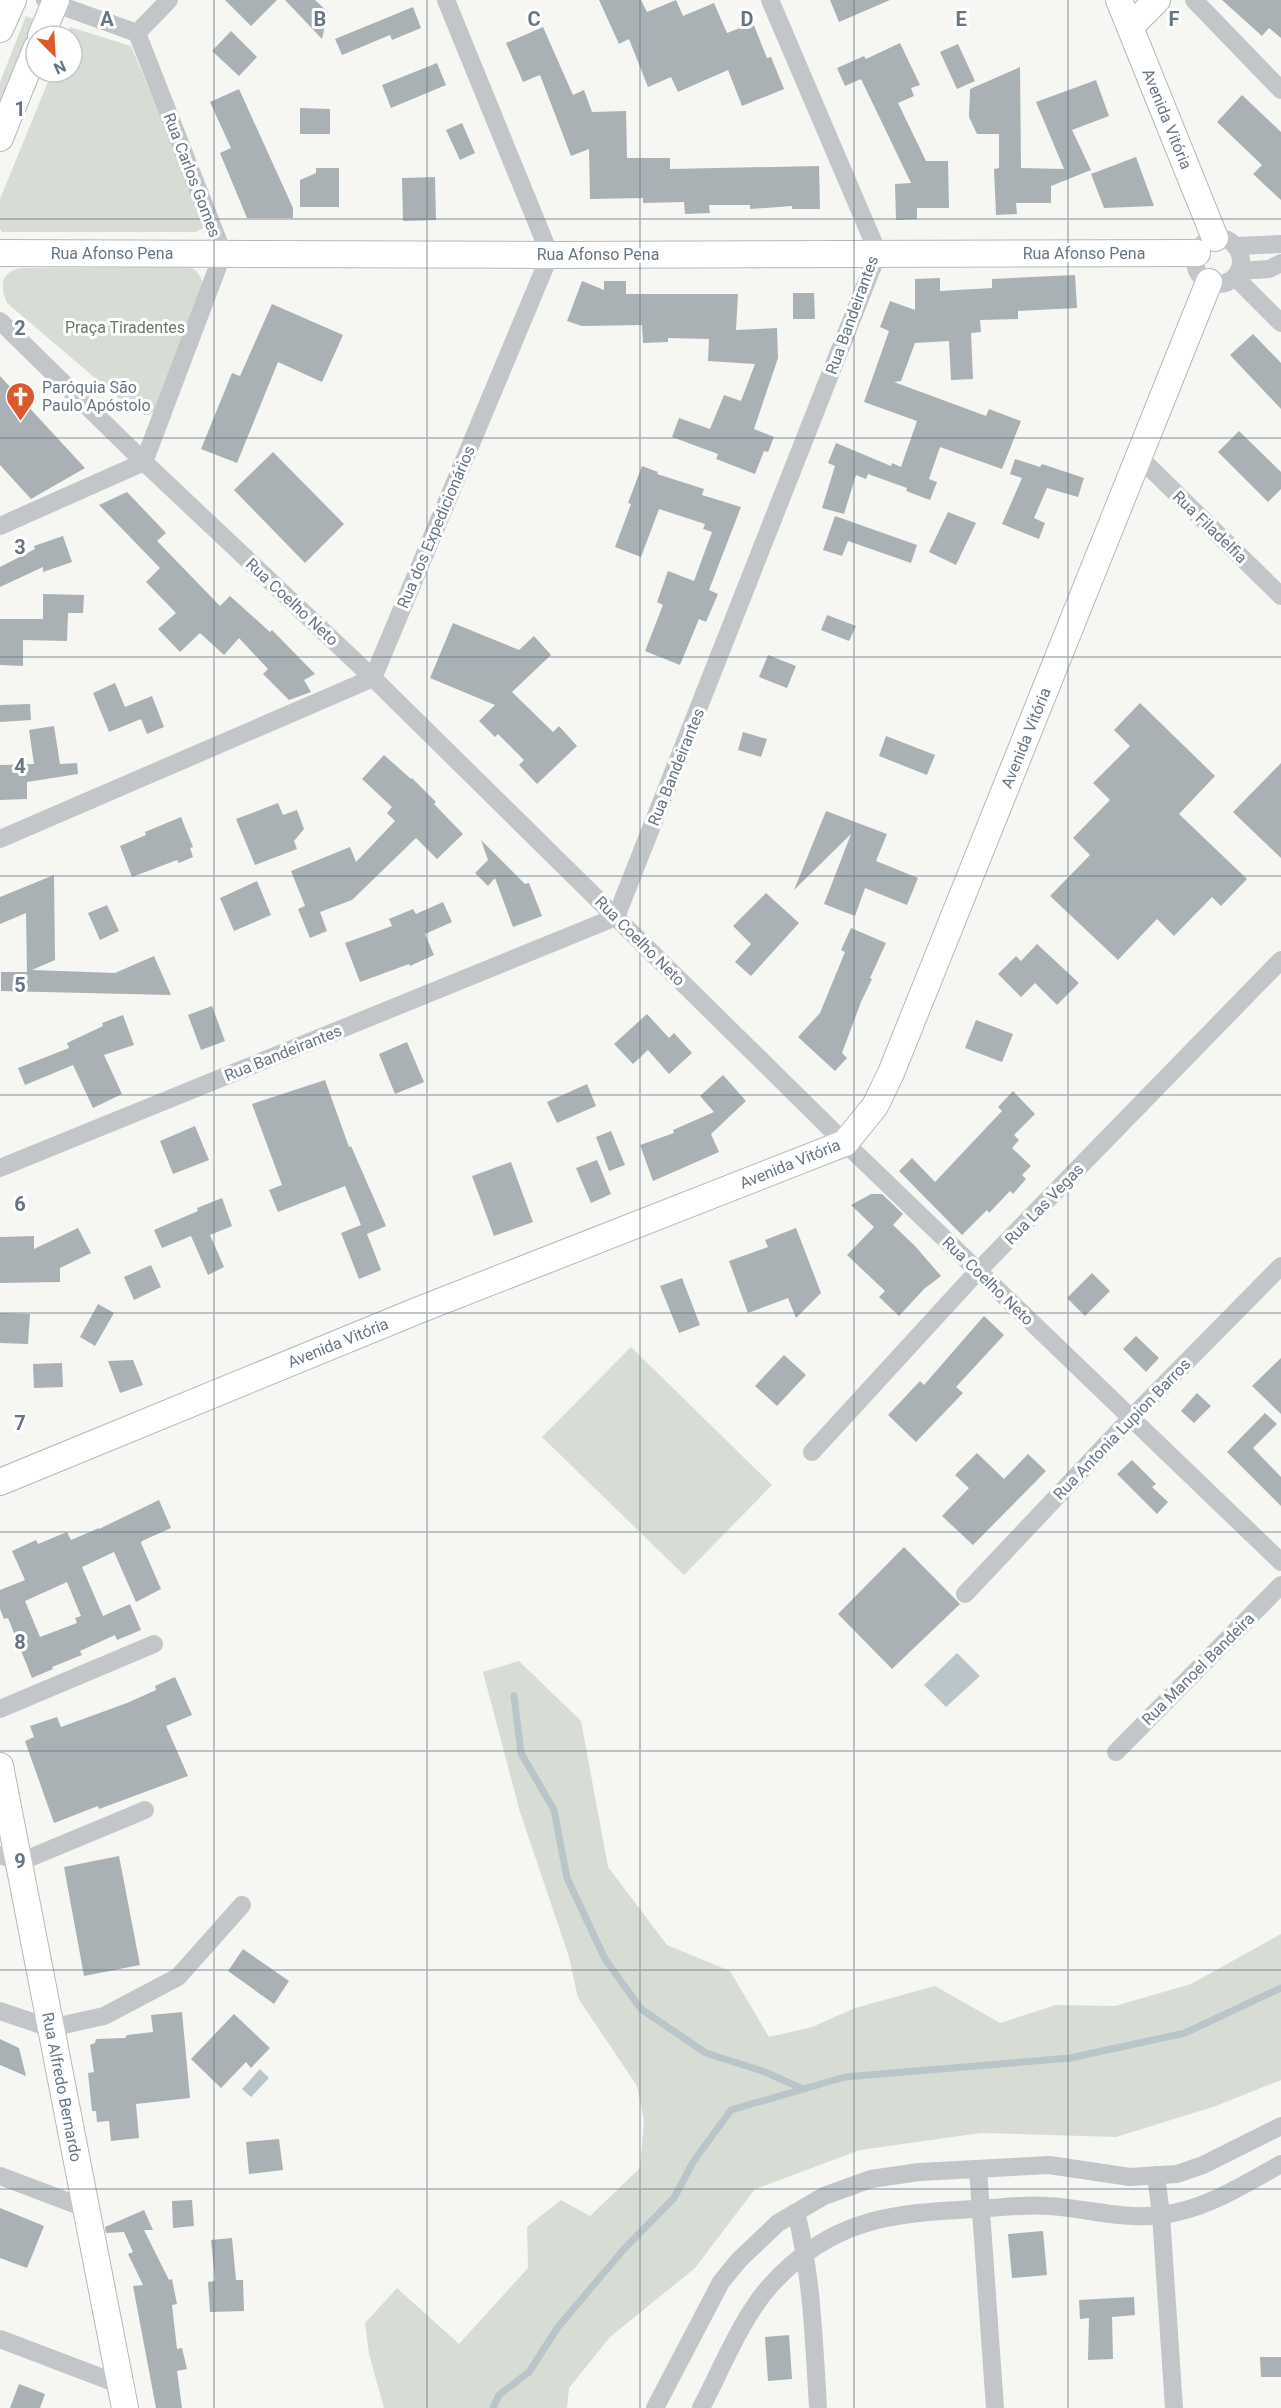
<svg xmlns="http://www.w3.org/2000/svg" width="1281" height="2408" viewBox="0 0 1281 2408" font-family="Roboto,sans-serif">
<rect width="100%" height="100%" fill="#f6f6f3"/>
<!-- green -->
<path fill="#d7ddd4" d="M26,16L41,23L0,127V82Z
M70,27L131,46L202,216L203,228L196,232H2L0,229V199L52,72H72V36H66Z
M191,267C202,275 203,281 203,294L154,412L148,415L136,413L7,303C0,286 0,273 20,268Z
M631,1347L772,1485L684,1575L542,1437Z
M519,1661L581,1721L608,1867L667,1945L730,1971L769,2037L812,2027L855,2008L935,1986L1000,2023L1056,2005L1115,2006L1191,1984L1281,1934V2080L1216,2106L1116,2137L981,2133L860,2150L755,2189L695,2268L610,2337L569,2388L567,2408H384L369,2354L365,2323L397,2288L459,2344L528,2268L527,2227L561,2200L590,2216L640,2168L644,2121L637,2086L578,1998L569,1957L520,1812L483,1672Z"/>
<!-- water -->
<path fill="#bac5c9" d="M957,1653L980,1676L946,1707L924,1685Z
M260,2069L269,2078L251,2097L242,2089Z"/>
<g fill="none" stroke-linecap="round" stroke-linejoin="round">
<!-- stream -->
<path stroke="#bac5c9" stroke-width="7" d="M514,1696L521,1753L554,1810L567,1878L605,1959L641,2009L706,2053L765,2072L803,2089
M493,2408L499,2395L529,2372L558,2327L624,2249L674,2198L693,2162L731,2110L845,2077L1070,2058L1185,2033L1281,1988"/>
</g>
<!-- building -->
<path fill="#a9b1b5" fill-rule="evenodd" d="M225,0H277L251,26Z
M285,0H315L328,12L322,39Z
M599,0H641L647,12L676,0L683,16L714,3L727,33L753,23L767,58L771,57L784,89L742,106L728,70L678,92L671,77L648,87L629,39L619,44Z
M830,0H890L839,22Z
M1222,0H1281V38L1269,28L1262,36Z
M413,7L421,28L392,40L390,35L342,55L335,39Z
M543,27L573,95L584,90L592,112L626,111L627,158H670V169L819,166L820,209H792V206L750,209V205H709L710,213L685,214L684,202L643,203V198L590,199L589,149L571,156L540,75L523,82L506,43Z
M231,31L257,57L239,76L212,51Z
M900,43L920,85L911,88L914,96L898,103L926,161H948L949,208H917V219L896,220L895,184L911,183L861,79L845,86L837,68L864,56L866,59Z
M958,44L975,81L957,89L940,52Z
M437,63L446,85L391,108L382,85Z
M1020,67L1021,168L1064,169L1036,102L1096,80L1109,116L1072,130L1091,170L1051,186V203H1016L1017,214L996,215L994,169L999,168V134H977L969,117L970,89Z
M239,89L293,208V218H247L220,153L231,148L210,102Z
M1242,95L1281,132V200L1253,174L1262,165L1217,122Z
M300,108L330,109V134H300Z
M462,123L475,153L460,160L446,130Z
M1136,157L1154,206L1104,208L1091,174Z
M316,168H339V207H300V180L316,173Z
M435,177L436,220L403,221L402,178Z
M1075,275L1077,308L1018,311V319L980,320L981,332L971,333L973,379L951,380L949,341L915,343L901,381L894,382L986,416L989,409L1021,421L1002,469L940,447L929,479L937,482L930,500L906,491L907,488L868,474L866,479L856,475L844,514L822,508L835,466L828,463L836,443L891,466L892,463L901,467L917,421L864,402L889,331L880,327L890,301L915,310V279L940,278V291L992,288V279Z
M582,281L604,290V281H626V294H738L736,330L777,328L778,358L754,429L774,437L768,452L764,451L755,474L716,459L718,454L672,437L679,418L710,429L724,395L741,401L755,364L708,361L709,339L668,338V342L643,343L642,325L582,326L567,321Z
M793,293H814L815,319H793Z
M272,304L343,335L322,382L278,362L237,463L201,449L232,373L240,376Z
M1253,334L1281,363V409L1230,355Z
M0,376L85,468L31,499L0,465Z
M1239,431L1281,472V489L1268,502L1218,452Z
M273,452L344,524L305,563L234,490Z
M1015,459L1040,467L1042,464L1084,478L1078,497L1047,488L1034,518L1045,523L1039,539L1002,524L1022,478L1010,474Z
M642,466L658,472L657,474L704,489L702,495L741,507L709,590L718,594L706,622L699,619L680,665L645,651L663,605L657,602L668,571L694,581L712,532L703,529L705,524L659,509L641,557L615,547L631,504L628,503Z
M127,492L166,533L157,541L220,606L230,596L270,632L272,630L315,674L304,680L311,692L289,700L263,674L268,669L239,638L224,655L200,633L180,652L158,629L176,613L146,582L160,568L99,505Z
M948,512L976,523L956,565L929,552Z
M835,516L917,545L911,563L848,541L842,556L823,550Z
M63,536L72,562L43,572V567L0,587V567L35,549L34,546Z
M43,594L84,595L83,613H68L67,641L23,640V666L0,665V619H43Z
M827,615L856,626L849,641L821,630Z
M453,623L519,650L534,636L551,655L512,692L553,732L559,726L577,746L537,784L519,765L524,760L498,734L495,737L479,721L495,705L430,678Z
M768,655L796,666L787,688L759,677Z
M115,683L125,707L152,696L164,727L147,734L141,719L109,732L93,693Z
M1140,703L1215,776L1179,814L1247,879L1221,906L1212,897L1174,936L1157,919L1118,960L1050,896L1090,855L1073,838L1110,800L1093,783L1130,746L1114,730Z
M30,704L31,720L0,722V705Z
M54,726L60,764L77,763L78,774L27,782V799L0,800V765L34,764L29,730Z
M743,732L767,739L761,757L738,750Z
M886,736L935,755L927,775L879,756Z
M384,755L411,779L412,778L436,802L434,804L463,834L437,859L416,838L352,900L320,912L327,931L310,938L298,909L305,906L291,871L350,847L356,862L395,821L387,813L392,807L362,779Z
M1281,763V858L1233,812Z
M278,803L283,815L297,810L304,829L294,841L297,849L255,865L236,819Z
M826,811L887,834L876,861L918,878L907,905L865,888L855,916L824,904L851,834L794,890Z
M181,817L193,847L190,848L193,857L179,863L177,860L132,877L120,846L146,835L145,832Z
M481,840L525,884L529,883L542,916L513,927L495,878L488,886L475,873L488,860Z
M54,875L55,960L32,970L115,973L154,956L171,995L1,991V972H27L26,913L0,924V897Z
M257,881L271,915L234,931L220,898Z
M766,893L799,923L751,976L735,962L751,944L733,926Z
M443,902L452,922L425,934L434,955L410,966L409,964L360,982L345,943L392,926L389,919L413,909L416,914Z
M107,905L119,931L100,940L88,913Z
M851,928L886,943L870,978L872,979L861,1002L842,1053L847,1058L835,1071L798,1037L820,1013L845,952L841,950Z
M1037,944L1079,983L1057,1005L1035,983L1021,997L998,974L1016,956L1021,961Z
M212,1006L225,1041L201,1050L188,1015Z
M647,1014L669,1038L674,1033L692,1053L669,1074L648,1050L633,1064L614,1044Z
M123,1015L134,1045L104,1055L122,1094L93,1108L73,1065L25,1085L18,1068L69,1048L67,1043L103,1026L102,1023Z
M976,1020L1013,1034L1002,1062L965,1048Z
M407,1042L424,1082L395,1094L379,1054Z
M723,1075L746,1101L711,1134L719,1152L653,1181L640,1145L674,1133L673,1130L714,1112L700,1096Z
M325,1080L349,1147L351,1146L386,1226L367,1234L381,1270L359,1279L341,1233L361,1225L345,1186L278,1212L269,1190L282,1185L252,1104Z
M587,1084L596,1106L557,1123L547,1102Z
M1013,1091L1035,1114L1014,1135L1019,1140L1012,1148L1031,1166L1022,1175L1026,1179L1013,1194L1010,1191L989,1213L987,1210L962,1235L899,1171L912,1158L935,1182L1002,1111L998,1107Z
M195,1126L209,1160L173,1174L160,1141Z
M611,1131L625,1165L609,1171L596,1137Z
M597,1160L611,1194L591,1203L576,1168Z
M511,1162L533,1222L494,1236L472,1176Z
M871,1194H882L903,1214L893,1225L915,1246L941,1276L924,1289L899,1316L879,1297L885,1291L847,1255L874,1227L851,1205Z
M222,1198L232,1226L210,1235L224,1267L208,1275L191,1236L162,1248L154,1230L198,1211L197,1208Z
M78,1228L91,1253L60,1268V1282L0,1283V1237L34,1236V1249Z
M796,1228L821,1293L796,1318L788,1298L748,1313L729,1261L768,1247L765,1240Z
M151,1265L161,1287L134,1300L124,1277Z
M1092,1273L1110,1291L1085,1316L1067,1298Z
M682,1278L700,1325L679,1333L660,1286Z
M98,1304L114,1313L95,1346L80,1337Z
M0,1313L30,1314L28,1344L0,1343Z
M984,1316L1004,1335L956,1387L963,1393L916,1442L888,1415L920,1381L924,1385Z
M1136,1336L1159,1358L1146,1372L1123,1349Z
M784,1355L806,1375L777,1406L755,1386Z
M1281,1358V1414L1252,1386Z
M133,1360L143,1385L120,1393L108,1361Z
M62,1363L63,1387L34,1388L33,1364Z
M1197,1393L1211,1406L1194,1423L1181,1411Z
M1265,1413L1277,1424L1253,1448L1281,1477V1506L1227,1452Z
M977,1453L1004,1479L1028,1454L1046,1471L973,1545L942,1516L969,1488L955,1475Z
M1132,1460L1156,1484L1152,1487L1168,1502L1157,1514L1117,1474Z
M159,1500L171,1528L142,1541L141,1543L161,1589L136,1602L114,1552L82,1567L103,1616L130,1604L141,1630L117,1640L115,1635L80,1651L82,1655L52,1667L53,1669L32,1678L8,1618L4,1619L0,1609V1590L25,1580L12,1551L36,1540L38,1544L67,1532L71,1540L99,1528V1529ZM67,1582L81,1616L75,1618L77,1623L40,1637L25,1601Z
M904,1547L960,1604L892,1669L838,1614Z
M175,1677L192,1715L166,1726L188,1776L99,1809L98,1806L54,1823L25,1741L34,1737L30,1726L57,1717L61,1727L127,1703L156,1690L155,1686Z
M119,1856L140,1965L84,1976L64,1867Z
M243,1949L289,1981L274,2004L228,1971Z
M182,2012L190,2098L136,2104L139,2138L111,2141L109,2121L97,2122L96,2111H92L88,2073L94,2072L90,2045L95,2043L96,2039L125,2038L127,2035L153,2032L151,2015Z
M234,2014L270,2048L251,2068L246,2062L221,2088L191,2059Z
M0,2039L19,2048L26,2076L0,2065Z
M279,2139L283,2170L249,2174L246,2142Z
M192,2200L194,2226L173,2228L172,2201Z
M0,2208L44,2226L27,2268L0,2258Z
M144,2210L153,2230H144L169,2280L172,2279L177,2304L172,2305L177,2349L182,2348L187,2369L177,2371L182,2408H156L133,2286L143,2285L128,2254L133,2252L124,2232L106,2233L105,2227Z
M1043,2231L1047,2275L1012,2278L1008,2234Z
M232,2238L236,2280H243L244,2311L210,2312L208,2282L215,2281L211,2240Z
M1134,2297L1135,2315L1112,2317L1113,2359L1088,2360L1089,2318L1080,2319L1079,2300Z
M789,2335L792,2379L768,2381L765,2337Z
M1260,2357H1281V2377H1261Z
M19,2384L45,2394L40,2408H10Z"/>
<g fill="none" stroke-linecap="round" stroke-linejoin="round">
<defs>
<path id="secondary" d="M1119,0L1215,238
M1130,27L1157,0
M0,29L13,0
M41,36L56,0
M0,138L36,49
M0,253L550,255L1197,253
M0,1482L419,1310L845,1143L875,1106L891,1073L1209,282
M0,1766L125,2408"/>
</defs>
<!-- secondary casing -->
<use href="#secondary" stroke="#b4b9bd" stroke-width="28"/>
<!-- street -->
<path stroke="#c2c6c9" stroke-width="18" d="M1194,0L1281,90
M137,33L169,0
M1195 261a23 23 0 1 1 46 0a23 23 0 1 1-46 0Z
M1235,246L1281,244
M1239,271L1269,269L1281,263
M1235,277L1281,323
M0,321L144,462L373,678L845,1143L1281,1562
M1139,457L1281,596
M0,526L144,462L223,253L137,33L45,0
M0,839L373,678L550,255L446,0
M0,1168L616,917L878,253L770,0
M812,1452L978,1271L1281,960
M965,1594L1132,1417L1281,1266
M0,1709L154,1644
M1116,1752L1281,1585
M0,1855L20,1862L145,1810
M0,2011L50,2028L104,2016L178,1977L242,1905
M978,2169L995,2408
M1156,2175L1161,2215L1174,2408
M0,2176L85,2208
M796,2212C812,2276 814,2342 818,2408
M0,2339L121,2385
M655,2408L721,2282L739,2260L778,2223L824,2196L871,2179L919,2172L1049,2165L1130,2177L1177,2174L1203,2165L1281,2126
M701,2408C721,2370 742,2317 770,2286C830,2219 891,2213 975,2209C999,2208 1024,2204 1048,2206C1086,2208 1122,2220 1161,2215C1205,2210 1243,2185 1281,2164"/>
<!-- secondary -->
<use href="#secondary" stroke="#fff" stroke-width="26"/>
</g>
<!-- grid -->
<path fill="none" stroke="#667683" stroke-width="1.5" stroke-opacity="0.55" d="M214,0V2408M427,0V2408M640,0V2408M854,0V2408M1068,0V2408M0,219H1281M0,438H1281M0,657H1281M0,876H1281M0,1095H1281M0,1313H1281M0,1532H1281M0,1751H1281M0,1970H1281M0,2189H1281"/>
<!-- icons -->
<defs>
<symbol id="church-pin" viewBox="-11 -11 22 30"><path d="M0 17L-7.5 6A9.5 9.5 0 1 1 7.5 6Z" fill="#dc582d" stroke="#fff"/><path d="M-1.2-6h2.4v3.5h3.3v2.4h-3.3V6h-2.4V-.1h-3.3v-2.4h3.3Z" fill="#fff"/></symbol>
</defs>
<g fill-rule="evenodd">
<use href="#church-pin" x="4" y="380" width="33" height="45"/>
</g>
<g text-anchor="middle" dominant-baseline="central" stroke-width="6" stroke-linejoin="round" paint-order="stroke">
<!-- street labels -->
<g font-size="16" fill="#667683" stroke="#fff">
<text transform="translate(1167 119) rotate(68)">Avenida Vitória</text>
<text transform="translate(192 175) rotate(69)">Rua Carlos Gomes</text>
<text x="112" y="253">Rua Afonso Pena</text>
<text x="1084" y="253">Rua Afonso Pena</text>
<text x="598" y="254">Rua Afonso Pena</text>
<text transform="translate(852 315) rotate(-70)">Rua Bandeirantes</text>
<text transform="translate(436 527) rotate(-67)">Rua dos Expedicionários</text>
<text transform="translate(1210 527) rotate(44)">Rua Filadelfia</text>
<text transform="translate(292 602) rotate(43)">Rua Coelho Neto</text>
<text transform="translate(1026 738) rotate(-68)">Avenida Vitória</text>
<text transform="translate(676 767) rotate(-68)">Rua Bandeirantes</text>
<text transform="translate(640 941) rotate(45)">Rua Coelho Neto</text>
<text transform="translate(283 1053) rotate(-22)">Rua Bandeirantes</text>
<text transform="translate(790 1164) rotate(-22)">Avenida Vitória</text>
<text transform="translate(1044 1204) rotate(-46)">Rua Las Vegas</text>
<text transform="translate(988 1281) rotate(44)">Rua Coelho Neto</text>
<text transform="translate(338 1343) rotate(-22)">Avenida Vitória</text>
<text transform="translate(1122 1429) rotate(-46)">Rua Antonia Lupion Barros</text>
<text transform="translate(1198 1669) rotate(-45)">Rua Manoel Bandeira</text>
<text transform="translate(62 2087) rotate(79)">Rua Alfredo Bernardo</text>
</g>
<!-- park labels -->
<g font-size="16" fill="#697a65" stroke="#fff">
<text x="125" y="327">Praça Tiradentes</text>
</g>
<!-- poi labels -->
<g font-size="16" fill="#667683" stroke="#fff" text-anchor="start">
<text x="42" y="387">Paróquia São<tspan x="42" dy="18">Paulo Apóstolo</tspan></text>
</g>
</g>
<g font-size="20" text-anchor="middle" font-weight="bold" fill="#667683" stroke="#fff" stroke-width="6" stroke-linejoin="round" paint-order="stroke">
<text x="107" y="26">A</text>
<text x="320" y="26">B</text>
<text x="534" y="26">C</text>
<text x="747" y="26">D</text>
<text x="961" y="26">E</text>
<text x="1174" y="26">F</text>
<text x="20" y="116">1</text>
<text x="20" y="335">2</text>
<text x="20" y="554">3</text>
<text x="20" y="773">4</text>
<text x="20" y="992">5</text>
<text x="20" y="1211">6</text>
<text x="20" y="1430">7</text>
<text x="20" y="1649">8</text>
<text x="20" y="1868">9</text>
</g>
<!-- north arrow -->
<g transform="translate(54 54) rotate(156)"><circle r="28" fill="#ffffff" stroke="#c2c8cd" stroke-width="1.5"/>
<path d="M0-4.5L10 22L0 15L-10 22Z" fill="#dc582d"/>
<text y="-9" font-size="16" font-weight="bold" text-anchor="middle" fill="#667683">N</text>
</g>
</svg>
